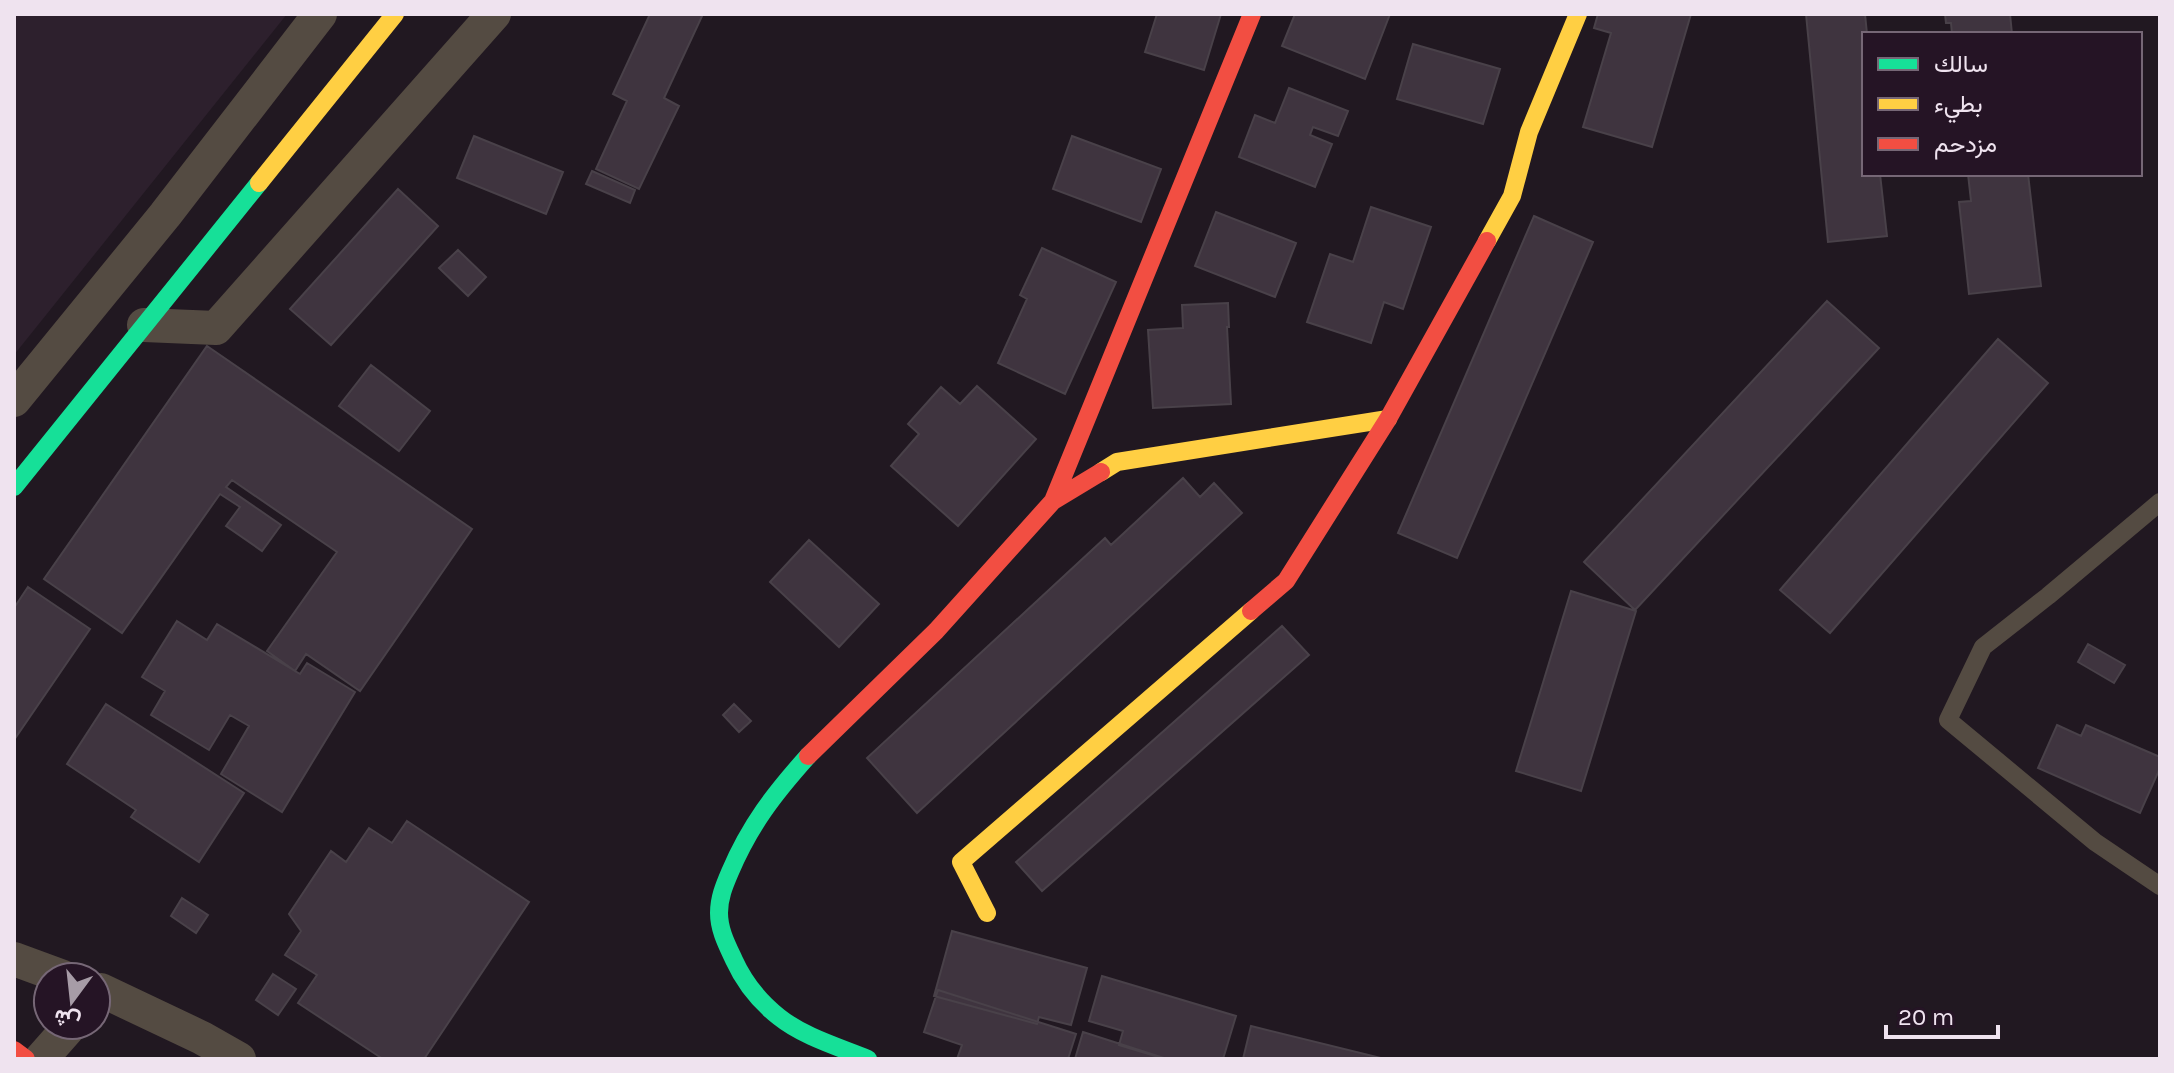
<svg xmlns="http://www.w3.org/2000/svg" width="2174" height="1073" viewBox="0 0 2174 1073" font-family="Karla,Vazirmatn,sans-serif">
<rect width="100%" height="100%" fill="#211821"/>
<!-- commercial -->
<path fill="#2d202d" d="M14,14H287L14,355Z"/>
<!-- building -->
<path fill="#3f343f" stroke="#494149" stroke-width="2" d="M650,14H703L664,98L679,106L639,189L596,169L627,101L613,94Z
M1157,14H1221L1204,70L1145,52Z
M1295,14H1390L1365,79L1282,46Z
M1598,14H1691L1652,147L1583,127L1611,33L1594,28Z
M1806,14H1865L1867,34H1864V174H1880L1887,236L1828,242Z
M1945,14H2010L2012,34H1952L1951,23H1946Z
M1413,44L1500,69L1483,124L1397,99Z
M1289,88L1348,111L1338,136L1313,127L1310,135L1332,144L1315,187L1239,157L1255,115L1275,123Z
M474,136L563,172L546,214L457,178Z
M1072,136L1161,169L1141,222L1053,189Z
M592,171L635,190L630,203L586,184Z
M1968,174H2028L2041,286L1969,294L1959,202L1971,201Z
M398,189L438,226L331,345L290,309Z
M1371,207L1431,227L1403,309L1384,302L1371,343L1307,322L1330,254L1353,262Z
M1216,212L1296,243L1275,297L1195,266Z
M1534,216L1593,242L1457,558L1398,533Z
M1042,248L1116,282L1065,394L998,363L1027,299L1020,295Z
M458,250L486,277L468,296L439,268Z
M1827,301L1879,348L1635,610L1584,562Z
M1228,303L1229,327H1227L1231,404L1153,408L1148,330L1183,328L1182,305Z
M1998,339L2048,383L1830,633L1780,590Z
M207,346L472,529L360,691L306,654L295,671L267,651L337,552L232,480L226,487L281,525L262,551L226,526L240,507L220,494L122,633L44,579Z
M371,365L430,411L399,451L339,406Z
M977,386L1036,439L958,526L891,466L919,434L908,424L941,387L960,404Z
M1183,478L1200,497L1214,483L1242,513L917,813L867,758L1105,538L1111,545Z
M809,540L879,604L839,647L770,582Z
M28,587L90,629L14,740V608Z
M1571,591L1636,611L1581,791L1516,771Z
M177,621L207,640L217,624L300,674L307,663L355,692L282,812L221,774L249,726L230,715L209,750L151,715L165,691L142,677Z
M1282,626L1309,655L1042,891L1016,862Z
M2088,644L2125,665L2114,683L2078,662Z
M106,704L244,793L199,862L131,817L136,810L67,764Z
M734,704L751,721L739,732L723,715Z
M2057,725L2081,736L2086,725L2160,757V768L2140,813L2038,768Z
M407,821L529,902L424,1059H383L298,1003L317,975L285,955L301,931L289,914L331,851L346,862L369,828L392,843Z
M182,898L208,915L196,933L171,916Z
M952,931L1087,968L1071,1025L1039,1017L1037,1024L934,996Z
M273,974L296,989L278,1015L256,1000Z
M1102,976L1236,1016L1223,1059H1165L1119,1045L1123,1031L1089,1021Z
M938,990L1076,1034L1068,1059H957L962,1045L924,1032Z
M1251,1026L1381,1058L1380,1059H1243Z
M1083,1032L1167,1059H1075Z"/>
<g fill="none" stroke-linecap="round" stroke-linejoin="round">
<!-- lane -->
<path stroke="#544b42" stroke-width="18" d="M2160,502L2048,596L1983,647L1948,720L2095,842L2160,886"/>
<!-- street -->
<path stroke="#544b42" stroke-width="34" d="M144,325L216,328L494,14
M14,400L165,215L320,14
M14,959L63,977
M96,996L101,990L202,1038L239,1059
M41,1059L71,1025"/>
<!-- fast -->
<path stroke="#16e098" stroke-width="18" d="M14,487L259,183
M808,756C774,794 750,825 730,872C724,886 719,898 719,913C719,930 727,945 734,960C744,982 760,1002 779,1017C804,1037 839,1047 868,1059"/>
<!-- slow -->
<path stroke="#ffcf43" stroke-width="18" d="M259,183L395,14
M1487,241L1512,196L1529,132L1578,14
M1101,472L1117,462L1388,419
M987,913L961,862L1251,611"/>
<!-- jam -->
<path stroke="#f24e42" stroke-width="18" d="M1053,501L1252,14
M1251,611L1286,581L1388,419L1487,241
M808,756L936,631L1053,501L1101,472
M14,1050L26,1059"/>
</g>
<!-- border -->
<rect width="2174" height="1073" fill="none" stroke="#efe3ef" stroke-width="32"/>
<!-- legend -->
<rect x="1862" y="32" width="280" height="144" fill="#251425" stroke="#766776" stroke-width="2"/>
<rect x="1878" y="58" width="40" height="12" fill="#16e098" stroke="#766776" stroke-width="2"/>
<text x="1934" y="72" font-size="24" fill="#efe3ef">سالك</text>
<rect x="1878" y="98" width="40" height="12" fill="#ffcf43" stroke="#766776" stroke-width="2"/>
<text x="1934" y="112" font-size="24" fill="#efe3ef">بطيء</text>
<rect x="1878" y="138" width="40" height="12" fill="#f24e42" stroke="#766776" stroke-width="2"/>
<text x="1934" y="152" font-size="24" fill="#efe3ef">مزدحم</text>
<!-- north arrow -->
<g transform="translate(72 1001) rotate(195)"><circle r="38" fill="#251425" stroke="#766776" stroke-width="2"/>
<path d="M0-6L14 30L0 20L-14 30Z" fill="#a79ca7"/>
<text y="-12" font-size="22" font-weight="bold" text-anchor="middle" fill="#efe3ef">ش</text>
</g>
<!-- scale -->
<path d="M1886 1025v12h112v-12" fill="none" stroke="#efe3ef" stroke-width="4"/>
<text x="1898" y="1025" font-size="24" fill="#efe3ef" stroke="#251425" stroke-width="6" paint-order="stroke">20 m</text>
</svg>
